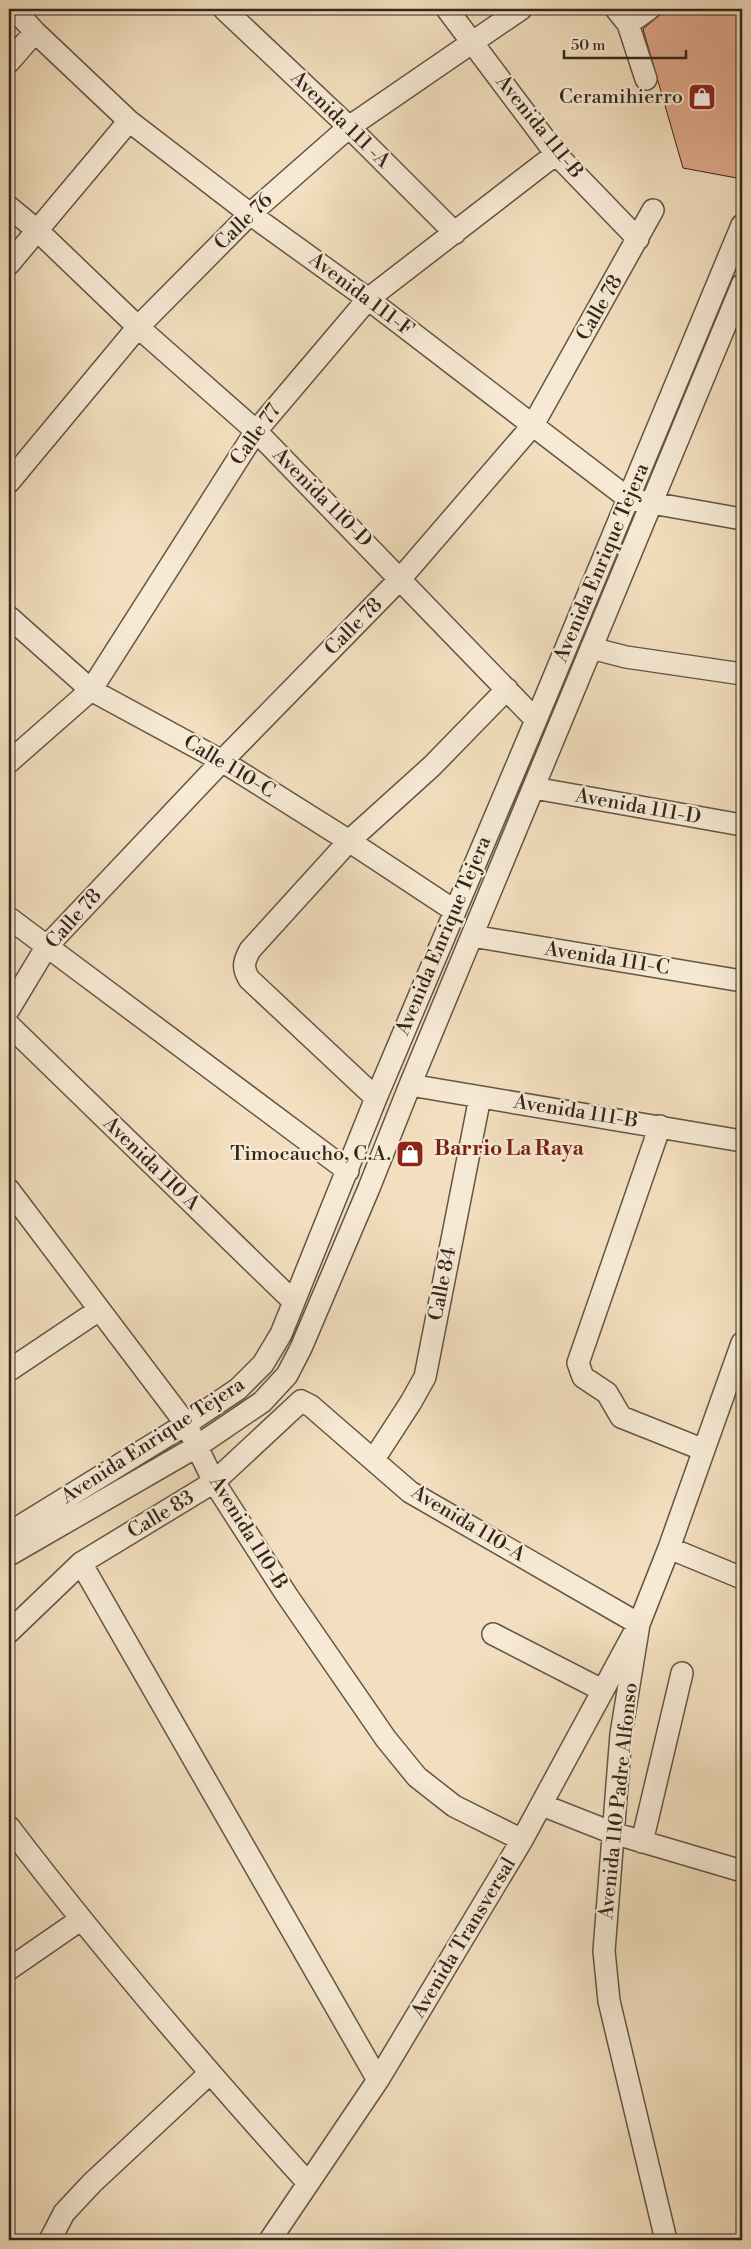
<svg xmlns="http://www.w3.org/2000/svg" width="751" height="2249" viewBox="0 0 751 2249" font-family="'Libre Bodoni',serif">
<rect width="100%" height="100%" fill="#f3dfbf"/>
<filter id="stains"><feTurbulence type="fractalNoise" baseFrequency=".004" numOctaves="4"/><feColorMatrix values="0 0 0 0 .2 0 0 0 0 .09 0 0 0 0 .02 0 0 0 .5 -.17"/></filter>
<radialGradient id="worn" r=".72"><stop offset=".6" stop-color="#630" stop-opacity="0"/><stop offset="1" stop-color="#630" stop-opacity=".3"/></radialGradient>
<!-- building -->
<path fill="#e1a98c" stroke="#33271c" d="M667,9H742V179L683,168L643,29Z"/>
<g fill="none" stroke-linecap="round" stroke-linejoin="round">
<defs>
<path id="minor" d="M14,9L35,32L129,121L250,214L368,299L629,499L742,519
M224,9L349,127L455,233
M447,9L556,154L638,239
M616,9L628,24L646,79
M628,24L649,9
M9,62L35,32
M9,207L38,231L138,327L256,431L536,720
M9,264L129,121
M9,482L138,327L250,214L349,127L521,9
M9,617L91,690L222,761L349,841L455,911
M591,648L626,657L742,674
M9,762L91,690L256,431L368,299L556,154
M534,788L742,825
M9,918L348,1171
M472,936L742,981
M9,1009L47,946L222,761L401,578L533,425L653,210
M9,1025L294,1302
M410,1085L742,1141
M376,1098L249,979C242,967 244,961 250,950L349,841L432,766L507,689
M660,1126L578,1363L583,1377L607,1393L621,1417L704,1450
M9,1190L186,1424L214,1482L286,1594L386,1739L417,1777L454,1806L522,1840
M11,1369L99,1310
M374,1459L411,1402L425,1377L480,1097
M9,1533L186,1424L238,1389L263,1364L281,1334L376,1098L536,720L742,225
M669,1548L742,1578
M9,1555L196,1447L262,1402L287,1375L301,1348L369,1188L410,1085L742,285
M81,1563L378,2080
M9,1632L81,1563L214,1482L301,1401L311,1406L410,1492L639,1624
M493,1634L602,1690
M542,1805L613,1833L742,1871
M9,1827C103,1950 204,2068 308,2183
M642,1842L682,1673
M9,1969L80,1920
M50,2240L64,2213L92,2183L209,2074
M270,2240L378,2080L522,1840L633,1635
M666,2240L609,2001L604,1951L621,1734L639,1624L669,1548L742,1343"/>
</defs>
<!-- minor casing -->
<use href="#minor" stroke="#635545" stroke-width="24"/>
<!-- minor -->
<use href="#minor" stroke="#f7ead5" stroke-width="21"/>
</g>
<!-- icons -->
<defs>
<symbol id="shop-square" viewBox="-11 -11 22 22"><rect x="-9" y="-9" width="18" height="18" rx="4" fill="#8f2418" stroke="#f7ead5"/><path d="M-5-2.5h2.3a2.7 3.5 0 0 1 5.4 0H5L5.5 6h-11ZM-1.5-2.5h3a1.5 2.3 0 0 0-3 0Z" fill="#fff"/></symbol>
</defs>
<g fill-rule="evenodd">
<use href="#shop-square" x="686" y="81" width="32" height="32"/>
<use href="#shop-square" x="394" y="1138" width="32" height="32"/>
</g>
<g text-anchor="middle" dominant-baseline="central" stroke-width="4.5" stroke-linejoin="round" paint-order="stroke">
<!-- poi labels -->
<g font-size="20" fill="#33271c" stroke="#f7ead5" text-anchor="end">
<text x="683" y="97">Ceramihierro</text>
<text x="391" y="1154">Timocaucho, C.A.</text>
</g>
<!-- street labels -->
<g font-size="20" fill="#33271c" stroke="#f7ead5">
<text transform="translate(340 120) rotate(44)">Avenida 111 -A</text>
<text transform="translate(539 127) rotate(51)">Avenida 111-B</text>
<text transform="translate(244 222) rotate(-44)">Calle 76</text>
<text transform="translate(361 295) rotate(37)">Avenida 111-F</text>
<text transform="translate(600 308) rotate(-60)">Calle 78</text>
<text transform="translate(256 435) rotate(-54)">Calle 77</text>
<text transform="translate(322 498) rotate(45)">Avenida 110-D</text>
<text transform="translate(602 563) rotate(-67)">Avenida Enrique Tejera</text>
<text transform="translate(354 627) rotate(-45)">Calle 78</text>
<text transform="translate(229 767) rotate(31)">Calle 110-C</text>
<text transform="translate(638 807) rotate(10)">Avenida 111-D</text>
<text transform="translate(74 919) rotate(-48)">Calle 78</text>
<text transform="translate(444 936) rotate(-67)">Avenida Enrique Tejera</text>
<text transform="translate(607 959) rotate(9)">Avenida 111-C</text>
<text transform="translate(576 1112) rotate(9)">Avenida 111-B</text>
<text transform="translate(151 1164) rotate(44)">Avenida 110 A</text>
<text transform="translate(443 1284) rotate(-79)">Calle 84</text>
<text transform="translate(153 1441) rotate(-33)">Avenida Enrique Tejera</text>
<text transform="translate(161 1515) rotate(-31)">Calle 83</text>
<text transform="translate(468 1524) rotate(31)">Avenida 110-A</text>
<text transform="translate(248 1533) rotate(58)">Avenida 110-B</text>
<text transform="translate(619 1801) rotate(-84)">Avenida 110 Padre Alfonso</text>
<text transform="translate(464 1938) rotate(-59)">Avenida Transversal</text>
</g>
<!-- neighbourhood labels -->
<g font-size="21" font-weight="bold" fill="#7a1f14" stroke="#f7ead5">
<text x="509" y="1149">Barrio La Raya</text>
</g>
</g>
<!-- margin -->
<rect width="751" height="2249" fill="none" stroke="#f3dfbf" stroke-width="30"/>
<rect x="10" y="10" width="731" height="2229" fill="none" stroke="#33271c" stroke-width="2.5"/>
<rect x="15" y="15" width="721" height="2219" fill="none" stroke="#33271c"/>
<!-- scale -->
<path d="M564 50v8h122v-8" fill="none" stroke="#33271c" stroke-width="2.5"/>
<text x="571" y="50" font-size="15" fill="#33271c" stroke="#f7ead5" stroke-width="4" paint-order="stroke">50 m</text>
<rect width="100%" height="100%" filter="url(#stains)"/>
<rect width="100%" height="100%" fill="url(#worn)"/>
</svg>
